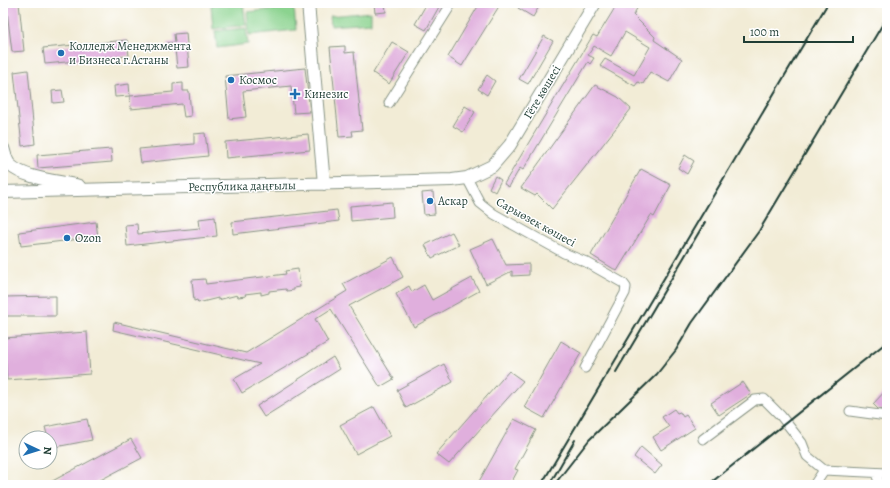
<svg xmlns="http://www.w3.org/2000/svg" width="890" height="488" viewBox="0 0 890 488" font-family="Alegreya,serif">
<rect width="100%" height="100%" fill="#fff"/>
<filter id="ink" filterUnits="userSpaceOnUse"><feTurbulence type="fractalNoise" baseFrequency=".025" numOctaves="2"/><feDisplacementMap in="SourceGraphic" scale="8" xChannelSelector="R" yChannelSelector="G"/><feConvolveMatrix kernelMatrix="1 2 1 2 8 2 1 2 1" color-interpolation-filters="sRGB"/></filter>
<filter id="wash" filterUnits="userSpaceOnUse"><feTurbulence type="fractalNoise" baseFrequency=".012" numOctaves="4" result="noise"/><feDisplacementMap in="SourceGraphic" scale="16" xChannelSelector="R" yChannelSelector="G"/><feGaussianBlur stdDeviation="0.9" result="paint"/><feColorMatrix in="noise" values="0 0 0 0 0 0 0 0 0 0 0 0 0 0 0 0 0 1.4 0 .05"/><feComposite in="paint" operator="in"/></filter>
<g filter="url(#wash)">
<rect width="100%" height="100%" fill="#f2ecd6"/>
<!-- green -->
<path fill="#8bd38f" stroke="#558862" d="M231,3H243L246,25L213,29L211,5Z
M294,7L296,30L249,35L247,12Z
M371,12V23L331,26L330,16Z
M246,28L248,44L217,48L215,31Z"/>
<g id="blocks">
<!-- building -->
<path fill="#e0afdd" d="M6,3H19L24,51L12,52Z
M374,3H385L386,12L375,13Z
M427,3H436L440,5L426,30L415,24Z
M480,3H501L462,66L448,57Z
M521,3H541L533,17L518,8Z
M621,3H631L638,7L633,15L655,37L654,40L682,59L669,82L650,72L643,84L638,82L635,86L600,66L605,59L634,75L650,47L625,32L611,56L594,46L588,55L594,58L590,64L588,62L523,170L520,168L509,187L504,184L593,35L597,37L616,6L619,7Z
M186,33L189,67L177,68L175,49L168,50L167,43L175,42L174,34Z
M544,36L553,41L528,84L519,79Z
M127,40L129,56L45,64L43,48Z
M392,42L409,52L389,84L373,73Z
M345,46V53L354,52L362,130L352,131L353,136L339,137L330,47Z
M305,68L310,112L294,113L291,86L243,91L246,117L229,119L225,76Z
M28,70L35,144L22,146L14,72Z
M487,75L495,81L487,95L478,89Z
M183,83V91H189L191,116L184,117L182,104L131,109L130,96L173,92V84Z
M129,84L130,96L115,97L114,86Z
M595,85L618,97L631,109L552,209L537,194L535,196L521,188Z
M62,90L64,102L53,103L52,91Z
M465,106L475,112L463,132L453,126Z
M205,133L208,156L141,163L139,149L194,144V134Z
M308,134L310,150L226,158L225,142Z
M111,149L112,162L38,168L37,155Z
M685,155L694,161L687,174L678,168Z
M641,169L671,185L654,217L651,215L617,271L591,255Z
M495,176L501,180L495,192L489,188Z
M433,192L435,214L424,215L422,193Z
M392,202L393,217L351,221L350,206Z
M337,210L339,221L233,234L232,222Z
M215,217L217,236L127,246L125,225L137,224L138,234L200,228L199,219Z
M96,222L98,237L21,246L19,232Z
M452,232L459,245L432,258L425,245Z
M493,239L506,265L529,264V275L512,276V271L486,284L470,249Z
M393,257L403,277L349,306L394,379L380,387L331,309L315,319L328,342L242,393L234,379L260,364L113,330L114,322L246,353L347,291L343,284Z
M298,269L300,287L294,288V290L287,291L286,289L269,291V293L261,295V292L245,294L246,296L238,297L237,295L218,300V298L198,303L197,300L194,301L192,280L205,279L206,284L286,274L285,271Z
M472,278L479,291L414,327L396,294L409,286L412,292L424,285L432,300Z
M56,296V316H3V297Z
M87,332L90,374L7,380L4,338Z
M561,341L581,353L544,418L524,407Z
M333,357L340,369L264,417L257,406Z
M444,364L453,382L406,408L397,390Z
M509,371L523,381L449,464L436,454Z
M743,382L751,394L719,415L711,403Z
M887,389V408L885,410L878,409L873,404Z
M374,407L390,436L356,454L340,425Z
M674,409L677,413L680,412L683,417L686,415L695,428L661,450L653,437L669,427L662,417Z
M87,419L92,440L50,448V438H48L45,427Z
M514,419L536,430L515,469L518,470L510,485H477Z
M131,439L142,458L91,485H45Z
M641,447L662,465L655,474L634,457Z"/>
</g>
</g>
<g filter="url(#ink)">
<use href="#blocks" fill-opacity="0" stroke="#889485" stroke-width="1"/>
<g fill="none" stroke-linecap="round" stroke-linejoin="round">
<defs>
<path id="street" d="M389,103L452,3
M467,178L480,203L494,214L564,253L586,262L623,283L626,287L625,293L585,368
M850,411L887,416
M703,439L755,400L764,399L781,416L802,443L807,456L824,470
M876,473L880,485
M814,485L824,470L887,473"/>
<path id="secondary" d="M308,3L324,184
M3,148C5,154 6,161 10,165C25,179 60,181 79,186
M3,192L452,180L467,178L492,166L510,145L595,3"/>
</defs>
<!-- street casing -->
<use href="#street" stroke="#889485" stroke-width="11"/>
<!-- secondary casing -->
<use href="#secondary" stroke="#889485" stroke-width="14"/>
<!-- street -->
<use href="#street" stroke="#fff" stroke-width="9"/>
<!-- secondary -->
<use href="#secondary" stroke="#fff" stroke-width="12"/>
<!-- rail -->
<path stroke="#1f3d34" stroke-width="2" d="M616,372L705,222
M552,480L575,440
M541,485L828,3
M554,485L589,440L657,374L676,350L692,323L759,231L887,17
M708,485L887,342"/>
</g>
</g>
<!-- markers -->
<g fill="#1f6fb2" stroke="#fff" stroke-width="1.5">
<circle cx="61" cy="53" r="4"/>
<circle cx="231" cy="80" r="4"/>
<path d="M293 88h4v4h4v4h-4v4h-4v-4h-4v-4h4z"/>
<circle cx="430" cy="201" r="4"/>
<circle cx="67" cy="238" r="4"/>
</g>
<g text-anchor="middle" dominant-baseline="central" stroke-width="3" stroke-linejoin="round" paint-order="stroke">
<!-- poi labels -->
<g font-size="12" fill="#1f3d34" stroke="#fff" text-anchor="start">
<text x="69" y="46">Колледж Менеджмента<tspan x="69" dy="14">и Бизнеса г.Астаны</tspan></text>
<text x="239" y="80">Космос</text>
<text x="304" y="94">Кинезис</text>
<text x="438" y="201">Аскар</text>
<text x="75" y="238">Ozon</text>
</g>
<!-- street labels -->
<g font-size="12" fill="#1f3d34" stroke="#fff">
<text transform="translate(542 92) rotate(-59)">Гёте көшесі</text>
<text transform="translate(242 186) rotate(-1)">Республика даңғылы</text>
<text transform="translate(536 222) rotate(29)">Сарыөзек көшесі</text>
</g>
</g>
<!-- margin -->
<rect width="890" height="488" fill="none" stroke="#fff" stroke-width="16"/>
<!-- north arrow -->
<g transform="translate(38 450) rotate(94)"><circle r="19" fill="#ffffff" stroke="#a5b1ae"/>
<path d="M0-3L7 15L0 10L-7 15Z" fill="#1f6fb2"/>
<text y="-6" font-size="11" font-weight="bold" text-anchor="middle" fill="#1f3d34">N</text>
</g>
<!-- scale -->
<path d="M744 36v6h109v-6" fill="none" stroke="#1f3d34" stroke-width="2"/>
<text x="750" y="36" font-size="12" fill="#1f3d34" stroke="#ffffff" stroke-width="3" paint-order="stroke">100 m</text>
</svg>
